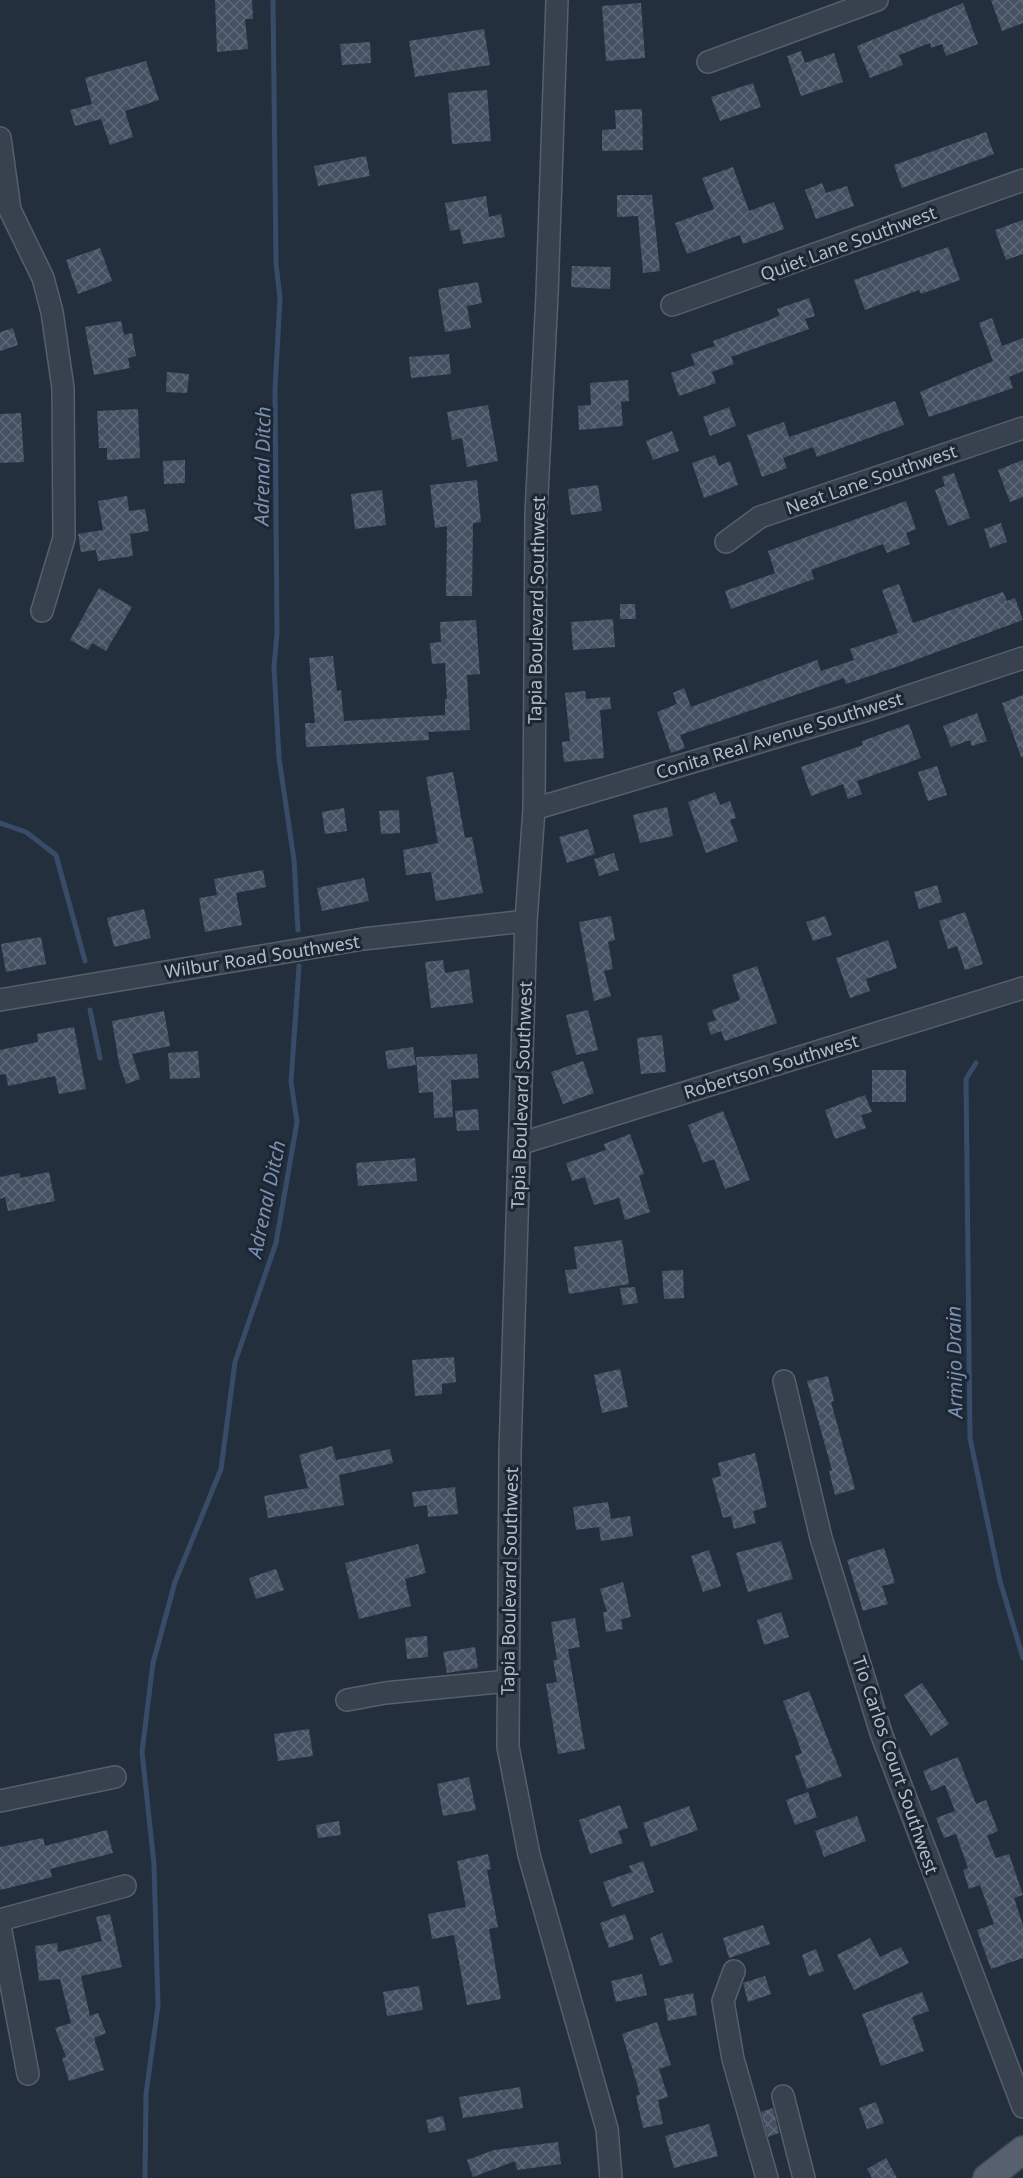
<svg xmlns="http://www.w3.org/2000/svg" width="1023" height="2178" viewBox="0 0 1023 2178" font-family="'Noto Sans',sans-serif">
<defs>
<pattern id="building-cross-hatch" width="8" height="8" patternUnits="userSpaceOnUse" patternTransform="scale(1.5)"><rect width="8" height="8" fill="#455162"/><path d="M0 0l8 8M0 8l8-8" fill="none" stroke="#5d6877"/></pattern>
</defs>
<rect width="100%" height="100%" fill="#242f3e"/>
<g fill="none" stroke-linecap="round" stroke-linejoin="round">
<!-- stream -->
<path stroke="#394c67" stroke-width="5" d="M273,0L276,263L280,299L275,389L277,633L274,667L279,758L294,860L298,930
M0,823L26,832L56,855L85,961
M90,1010L100,1058
M976,1063L966,1079L970,1438L1000,1581L1023,1658
M145,2178L146,2094L158,2006L154,1864L142,1752L153,1663L175,1582L221,1469L235,1362L276,1243L297,1122L291,1082L299,966"/>
</g>
<!-- building -->
<path fill="url(#building-cross-hatch)" d="M215,0H252L253,19H245L248,49L217,52Z
M991,0H1023V23L1002,31Z
M641,3L645,58L606,61L602,6Z
M963,3L978,44L946,56L942,44L931,48L930,43L899,55L903,65L870,78L857,46Z
M484,29L490,65L415,77L409,41Z
M370,42L371,63L342,65L340,44Z
M801,51L805,63L834,53L843,82L801,96L787,56Z
M146,61L159,100L125,111L133,137L110,145L101,119L75,126L70,110L92,104L85,78Z
M753,83L761,107L720,121L711,97Z
M487,90L491,141L452,144L448,93Z
M642,109L643,150L602,151V130L616,129L615,110Z
M986,132L994,154L902,188L894,165Z
M366,156L370,176L318,186L314,166Z
M733,167L749,211L774,202L784,229L743,244L740,235L687,254L675,223L714,209L702,178Z
M822,183L826,193L847,186L854,206L816,219L805,190Z
M617,195H652L660,271L643,273L638,216L617,217Z
M486,196L489,217L501,214L505,237L463,244L460,229L450,231L445,203Z
M1023,220V254L1006,260L995,230Z
M948,247L960,280L921,294L919,290L865,310L854,280Z
M100,248L112,281L78,294L66,260Z
M572,266L611,267L610,289L571,287Z
M478,282L482,303L467,306L471,328L445,332L438,289Z
M809,298L815,316L805,319L809,329L731,357L734,364L712,372L716,383L679,396L671,373L695,365L691,354L715,346L713,341L772,319L780,315L777,309Z
M992,318L1002,346L1023,338V371L1009,377L1013,388L929,417L920,392L993,361L979,323Z
M121,321L124,335L132,333L136,356L128,358L130,368L94,375L85,327Z
M13,328L18,345L0,351V332Z
M449,354L451,374L411,378L409,357Z
M167,372L189,374L187,393L166,392Z
M628,380L629,401L621,402L623,426L579,430L578,406L591,405L590,383Z
M895,401L904,425L817,457L813,447L783,458L787,468L762,477L747,435L784,422L789,437Z
M488,405L498,461L467,467L462,438L452,440L447,412Z
M729,407L736,426L710,436L703,417Z
M138,409L140,458L107,460V448H99L97,411Z
M21,413L24,462L0,463V414Z
M672,431L679,451L653,460L646,441Z
M715,455L719,466L730,461L738,485L704,498L692,463Z
M185,460V483L164,484L163,461Z
M1023,460V497L1010,502L998,470Z
M954,473L970,518L948,526L935,490L945,486L942,477Z
M477,480L481,522L473,523L472,596H446L447,526L435,528L430,485Z
M598,485L602,511L571,515L568,489Z
M382,490L386,525L355,529L351,494Z
M127,496L129,511L145,509L149,531L130,534L133,556L98,561L96,550L81,552L78,534L103,530L98,501Z
M906,501L916,529L906,533L910,544L887,553L883,544L811,570L814,579L731,609L725,591L775,573L768,551Z
M1001,523L1007,542L990,548L984,529Z
M899,584L913,623L1003,592L1007,601L1015,598L1023,620L899,666L846,684L844,678L680,735L685,748L671,753L657,712L677,704L673,693L684,688L691,707L817,660L821,671L854,660L850,649L898,633L882,590Z
M99,588L132,607L106,651L92,643L88,650L70,640Z
M620,604H635L636,619H620Z
M613,619L615,647L573,650L571,622Z
M476,620L480,674L467,675L470,730L428,732L429,740L306,747L305,723H315L309,658L333,656L337,691L341,690L344,721L445,715V699H447L445,663L432,664L430,643L441,642L440,622Z
M585,691L586,699L610,697L611,709L600,710L604,758L564,762L562,742L570,741L565,693Z
M1023,695V757H1021L1002,703Z
M977,713L987,741L972,746L970,740L951,747L943,726Z
M909,724L921,758L857,781L862,794L848,799L843,784L811,796L801,767L863,745L862,741Z
M937,766L947,795L928,801L918,772Z
M453,772L465,838L472,837L483,893L436,901L431,872L406,875L403,850L438,843L426,777Z
M715,792L720,805L730,801L736,818L730,820L738,841L706,853L688,802Z
M667,807L673,836L640,843L633,815Z
M344,808L347,831L325,834L322,812Z
M399,810L400,833L381,834L379,811Z
M588,829L595,854L567,863L559,837Z
M614,853L619,870L599,876L594,859Z
M263,870L266,887L236,893L242,925L205,932L199,898L217,895L214,879Z
M364,878L369,901L322,911L317,888Z
M937,885L942,902L919,909L914,892Z
M144,909L151,938L114,947L107,918Z
M965,912L983,964L965,970L957,946L948,949L939,921Z
M611,916L615,940L608,942L613,969L604,971L611,996L594,1001L579,922Z
M825,916L832,935L813,941L806,922Z
M41,937L46,964L6,972L1,944Z
M888,940L897,968L866,979L870,991L850,998L836,958Z
M443,960L445,973L469,969L473,1003L431,1008L425,962Z
M757,966L777,1023L725,1041L721,1031L711,1035L707,1023L716,1020L712,1010L740,1000L732,975Z
M588,1010L598,1050L576,1055L566,1015Z
M164,1011L170,1046L132,1054L140,1079L126,1084L119,1063L112,1021Z
M74,1027L86,1089L59,1094L55,1076L8,1086L6,1074L0,1075V1050L38,1042L37,1034Z
M662,1035L666,1072L641,1074L637,1038Z
M413,1047L416,1065L388,1069L385,1051Z
M198,1051L200,1078L170,1079L168,1053Z
M477,1054L479,1078L451,1080L453,1117L434,1118L433,1092L419,1093L416,1057Z
M583,1061L594,1093L563,1104L551,1072Z
M872,1070H906V1102H872Z
M865,1095L872,1112L861,1115L866,1128L835,1139L825,1110Z
M478,1109L479,1130L457,1131L455,1111Z
M723,1111L750,1180L725,1189L714,1159L703,1163L688,1125Z
M630,1134L644,1174L639,1176L650,1212L625,1220L619,1198L594,1205L585,1177L572,1181L566,1163L606,1150L604,1144Z
M415,1158L417,1181L358,1186L356,1163Z
M49,1172L55,1201L8,1211L5,1197L0,1199V1177L20,1173V1178Z
M622,1240L629,1284L569,1294L565,1270L577,1269L574,1247Z
M683,1270L684,1298L664,1299L662,1271Z
M635,1287L638,1303L623,1305L620,1288Z
M454,1357L456,1382L442,1384V1394L415,1396L412,1360Z
M620,1369L628,1407L602,1413L594,1375Z
M828,1376L834,1401L831,1402L855,1489L835,1495L829,1471L832,1470L807,1381Z
M332,1446L336,1460L390,1449L393,1463L339,1475L344,1505L268,1518L264,1496L308,1488L299,1455Z
M755,1453L767,1507L753,1511L756,1523L734,1529L731,1516L723,1518L712,1478L721,1476L718,1463Z
M455,1487L458,1514L428,1517L427,1505L414,1507L412,1492Z
M608,1502L611,1519L630,1516L633,1536L601,1541L599,1527L576,1530L573,1507Z
M781,1541L793,1579L748,1592L736,1553Z
M418,1544L426,1573L405,1579L411,1606L359,1619L345,1563Z
M884,1548L895,1583L882,1586L888,1604L863,1611L847,1560Z
M709,1550L721,1586L703,1592L691,1556Z
M276,1569L284,1590L256,1599L249,1578Z
M623,1582L631,1617L621,1619L623,1629L606,1632L603,1612H607L600,1589Z
M781,1612L789,1637L764,1645L757,1620Z
M575,1618L580,1647L568,1649L585,1749L558,1754L546,1684L557,1682L553,1660H557L551,1622Z
M427,1636L428,1657L407,1659L405,1638Z
M475,1647L478,1668L447,1673L443,1652Z
M922,1683L949,1724L931,1736L904,1695Z
M809,1691L842,1776L807,1789L795,1756L802,1753L783,1701Z
M309,1729L313,1756L278,1761L274,1734Z
M958,1757L976,1804L986,1800L998,1831L987,1836L996,1858L1009,1854L1023,1895L1014,1898L1023,1925V1958L991,1969L977,1930L994,1924L980,1885L969,1889L963,1870L968,1868L956,1834L944,1838L936,1818L955,1811L945,1785L931,1791L923,1771Z
M469,1777L476,1810L443,1816L437,1784Z
M808,1792L817,1817L795,1825L786,1800Z
M620,1805L628,1828L618,1831L623,1843L590,1854L579,1820Z
M689,1806L698,1830L651,1847L643,1823Z
M857,1816L866,1841L824,1857L815,1831Z
M339,1821L341,1835L318,1838L316,1825Z
M107,1830L113,1853L50,1869L52,1877L0,1890V1847L43,1838L45,1846Z
M488,1854L491,1869L487,1870L498,1927L489,1929L501,1999L467,2005L454,1935L432,1939L428,1914L466,1907L457,1861Z
M643,1861L654,1892L612,1907L603,1882L632,1872L629,1866Z
M110,1914L122,1967L81,1976L90,2016L98,2013L106,2033L94,2038L104,2070L69,2081L62,2058L66,2057L55,2028L71,2023L60,1979L39,1981L35,1946L57,1943L58,1952L102,1941L96,1917Z
M625,1914L634,1939L609,1948L600,1923Z
M763,1925L770,1944L729,1958L723,1938Z
M662,1933L673,1962L660,1966L650,1938Z
M870,1938L880,1957L901,1947L909,1963L854,1990L837,1955Z
M816,1949L824,1971L809,1976L802,1955Z
M642,1974L647,1995L616,2002L611,1981Z
M765,1976L771,1994L748,2002L743,1983Z
M419,1986L423,2010L387,2016L383,1992Z
M922,1992L929,2011L912,2017L924,2051L881,2066L862,2014Z
M693,1993L697,2015L668,2021L664,1999Z
M657,2022L671,2065L659,2069L668,2097L658,2100L663,2124L643,2128L636,2096L640,2094L622,2034Z
M520,2087L523,2108L463,2118L459,2097Z
M876,2102L884,2123L867,2129L859,2108Z
M773,2108L779,2133L768,2137L761,2112Z
M443,2116L446,2130L429,2133L426,2120Z
M709,2124L718,2156L674,2168L665,2136Z
M558,2142L561,2164L517,2170L515,2161L473,2177L467,2160L494,2150Z
M886,2158L897,2178H872L867,2169Z"/>
<g fill="none" stroke-linecap="round" stroke-linejoin="round">
<defs>
<path id="minor" d="M557,0L547,295L536,514L534,809L526,921L510,1453L508,1747L529,1855L607,2129L611,2178
M708,62L877,0
M0,138L10,210L43,278L52,312L63,388L64,538L42,611
M672,305L1023,180
M726,542L760,517L1023,428
M534,809L864,711L1023,658
M0,1000L363,939L526,921
M519,1144L1023,988
M784,1381L821,1538L881,1733L1023,2107
M347,1700L385,1693L508,1681
M0,1801L115,1777
M0,1920L125,1886
M0,1926L28,2074
M734,1971L723,2001L733,2059L767,2178
M783,2096L804,2178"/>
<path id="major" d="M987,2178L1023,2150"/>
</defs>
<!-- minor casing -->
<use href="#minor" stroke="#565f6c" stroke-width="24"/>
<!-- major casing -->
<use href="#major" stroke="#414a57" stroke-width="30"/>
<!-- minor -->
<use href="#minor" stroke="#38414e" stroke-width="21"/>
<!-- major -->
<use href="#major" stroke="#56606e" stroke-width="27"/>
</g>
<g text-anchor="middle" dominant-baseline="central" stroke-width="6" stroke-linejoin="round" paint-order="stroke">
<!-- street labels -->
<g font-size="18" fill="#b4bcc9" stroke="#1d2633">
<text transform="translate(848 243) rotate(-20)">Quiet Lane Southwest</text>
<text transform="translate(871 479) rotate(-19)">Neat Lane Southwest</text>
<text transform="translate(536 610) rotate(-89)">Tapia Boulevard Southwest</text>
<text transform="translate(779 735) rotate(-17)">Conita Real Avenue Southwest</text>
<text transform="translate(262 956) rotate(-9)">Wilbur Road Southwest</text>
<text transform="translate(771 1066) rotate(-17)">Robertson Southwest</text>
<text transform="translate(521 1095) rotate(-88)">Tapia Boulevard Southwest</text>
<text transform="translate(509 1581) rotate(-89)">Tapia Boulevard Southwest</text>
<text transform="translate(896 1765) rotate(71)">Tio Carlos Court Southwest</text>
</g>
<!-- water labels -->
<g font-size="20" font-style="italic" fill="#7c92b1" stroke="#1d2633">
<text transform="translate(262 466) rotate(-89)">Adrenal Ditch</text>
<text transform="translate(266 1199) rotate(-78)">Adrenal Ditch</text>
<text transform="translate(954 1362) rotate(-91)">Armijo Drain</text>
</g>
</g>
</svg>
